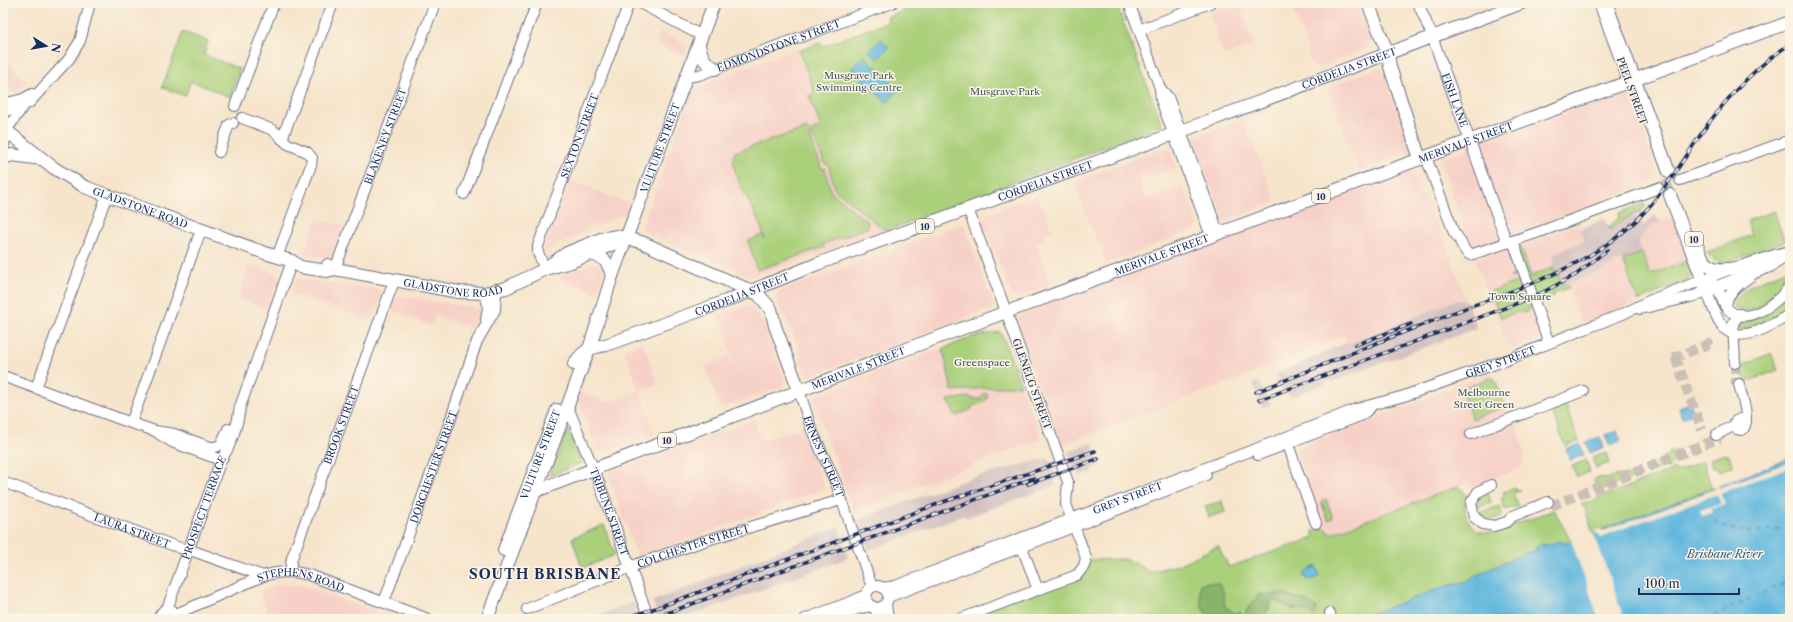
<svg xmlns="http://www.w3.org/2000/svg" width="1793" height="622" viewBox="0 0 1793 622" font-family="'Libre Caslon Text',serif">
<rect width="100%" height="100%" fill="#fcf5e5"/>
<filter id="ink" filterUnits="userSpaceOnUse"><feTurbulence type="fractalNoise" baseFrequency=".025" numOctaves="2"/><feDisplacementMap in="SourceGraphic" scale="8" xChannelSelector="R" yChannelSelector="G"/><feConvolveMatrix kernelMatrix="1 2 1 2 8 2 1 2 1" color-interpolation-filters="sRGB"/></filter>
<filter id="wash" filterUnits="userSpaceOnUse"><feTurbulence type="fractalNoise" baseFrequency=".012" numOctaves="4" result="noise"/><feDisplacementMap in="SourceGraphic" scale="16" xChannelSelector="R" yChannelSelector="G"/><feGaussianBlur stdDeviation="0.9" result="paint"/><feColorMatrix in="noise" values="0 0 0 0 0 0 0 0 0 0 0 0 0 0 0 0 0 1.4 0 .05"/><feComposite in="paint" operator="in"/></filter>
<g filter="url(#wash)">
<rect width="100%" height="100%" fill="#f6e4cb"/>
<!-- built -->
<path fill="#f7d1c7" d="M1235,3H1239L1254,45L1224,55L1209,13Z
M1291,3H1356L1368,36L1369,41L1368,46L1366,49L1314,69Z
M660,32L688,45L684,55L655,44Z
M3,47L8,48L4,63L10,64L27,82L18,92L3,89Z
M798,48L815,94L809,96L821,127L811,131L825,164L828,163L835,190L886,231L751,277L646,233L642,226L693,89Z
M1381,67L1411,151L1359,171L1327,88Z
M1617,92L1624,93L1631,99L1653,160L1656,175L1653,181L1644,186L1475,249H1471L1440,159Z
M1243,119L1276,202L1224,222L1193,138Z
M1166,147L1170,149L1176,167L1139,180L1146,200L1183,186L1198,225L1196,229L1106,264L1074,182Z
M1409,168L1415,183L1443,236L1466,300H1456L1435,308L1347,344L1343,334L1280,362L1266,366L1256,371V372L1060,445L1017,324V321L1019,317L1043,307L1055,299L1062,296H1072L1123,277L1137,268L1328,200L1336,195Z
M570,180L628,203L625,213L544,252L543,251Z
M1038,195L1052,231L1042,234L1044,241L1036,244L1051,286L1017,298H1014L1012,296L983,222L984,218L987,214Z
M1675,217L1690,260L1650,275L1638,243L1651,225Z
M317,218L343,226L331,259L304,254Z
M1578,224L1585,241L1579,243L1555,270L1563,285L1605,270L1612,264L1623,260L1638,301L1582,324L1568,288L1553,293L1554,296L1538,302L1551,337L1515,348L1508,346L1476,263V259L1521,242L1527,243Z
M960,225L964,226L994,307L810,376L805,374L800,361V352L786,317L781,311L775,298L778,292L901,249L904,245Z
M592,263L600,264L603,267V274L596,293L559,278Z
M250,265L280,276L267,309L238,298Z
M297,278L380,290L382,293L372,321L291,293Z
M400,296L476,308L479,309L480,314L474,330L436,316L431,326L391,310L395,299Z
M745,306L750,308L763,322L785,382L781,387L720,409L705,366L733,355L718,315Z
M999,332L1002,334L1041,439L854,510L813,400L817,395L972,337Z
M643,342L658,384L640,391L655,434L603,453L598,450L578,399L580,392L607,402L639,391L624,349Z
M1490,373L1496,377L1516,424L1525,454L1521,468L1493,478L1487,483L1476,487L1471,486L1468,483L1330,534L1323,526L1324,520L1318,512L1297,453V448Z
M754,420L762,441L802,427L825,488L638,558L607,473Z
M280,584L303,586L399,619H270L259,591Z"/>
<!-- industrial -->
<path fill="#d2bfc0" d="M1636,212L1639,213L1635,217L1644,225L1655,215L1661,222L1651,225L1638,242L1642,253L1612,264L1605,270L1563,285L1555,270L1553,271L1552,268L1554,254L1584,241L1580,229L1604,219L1610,229Z
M1456,300H1466L1477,328L1290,397L1288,392L1283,394L1276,374L1346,343L1347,344L1368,336Z
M1259,381L1270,405L1262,408L1253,383Z
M1092,443L1101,465L1092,468L1093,471L1080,476L1078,471L1075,472L1068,452Z
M1049,458L1056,479L1054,480L1056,485L965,518L963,515L869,550L858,520L971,478Z
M838,527L848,558L682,619H658L653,601Z
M634,602L638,619H579L597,616Z"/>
<!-- green -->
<path fill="#aad07b" stroke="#62806c" d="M925,3H1116L1162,125L886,231L835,190L828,164H825L811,131L821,127L809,96L815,93L799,51L821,42L823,46L888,22L887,17Z
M183,32L208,41L204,55L240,69L230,97L191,81L185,96L162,87Z
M807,128L822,169L825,168L831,192L868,222L867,228L823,244L824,247L757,270L748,241L762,235L765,239C762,232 760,223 756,216C750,201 727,167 735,152Z
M1643,204L1646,206L1639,213L1636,212L1610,229L1609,227L1619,217V213Z
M1774,211L1785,242L1724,263C1716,262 1711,259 1707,252L1752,235L1747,221Z
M1519,242L1531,276L1552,268L1553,271L1555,270L1563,285L1567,284L1569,288L1553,293L1554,296L1528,308L1529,311L1523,313L1522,310L1519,313L1518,312L1501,318L1491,291L1522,280L1520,274L1511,278V276L1518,273L1514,263L1516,262L1513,254L1510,253L1508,246Z
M1642,253L1650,275L1690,260C1692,268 1695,273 1688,280L1638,301L1623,260Z
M1790,268V278L1786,281L1787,282C1775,294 1751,323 1732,305L1731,297L1735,298L1751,285Z
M1790,293V311L1755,329L1739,330L1737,322Z
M999,332L1002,334L1021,385L952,391L943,349L972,337Z
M1771,353L1778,370L1746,382L1740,367Z
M1491,378L1495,380L1505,406L1472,419L1461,389Z
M983,394H987L988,398L980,404L972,406V409L956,416L948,400L970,397L973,399H981Z
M1566,406L1579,441L1565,446L1552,411Z
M568,429L581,463L549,476Z
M1675,450L1679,461L1645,474L1644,469L1670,454L1669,452Z
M1606,453L1609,463L1596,468L1592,458Z
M1726,454L1727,456L1729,455L1733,466L1719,471L1715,466L1712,467L1709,459Z
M1586,460L1590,472L1577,477L1572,466Z
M1703,461L1712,489L1593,533L1584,506L1581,505L1674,469L1676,472Z
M1626,474L1627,476L1633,474L1634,478L1598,491L1594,480L1602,477L1603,479L1620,475L1621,476Z
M1459,486L1467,496C1462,509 1466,522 1477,531L1492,533L1554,510L1571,541L1564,543L1559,541L1544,546L1536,547L1537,551L1527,552L1475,576L1469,581L1444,587L1361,619H960L1077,575L1086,560L1128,559L1150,572L1178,565L1218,546L1229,567L1313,538V531L1320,530L1323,526L1330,534Z
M1515,488L1516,491L1519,489L1520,491L1513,493L1518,506L1505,510L1501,498L1505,497L1503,492Z
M1487,490L1491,502L1478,508L1479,498Z
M1326,499L1333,518L1328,520L1321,501Z
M1222,501L1225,512L1209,517L1205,506Z
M1499,506L1503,515L1495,519H1488L1479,513Z
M604,525L615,555L582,568L572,538Z"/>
<!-- forest -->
<path fill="#87b26b" stroke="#517064" d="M1209,582L1219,584L1223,591L1225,606L1234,613H1241L1244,619H1211C1200,611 1199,597 1200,584Z
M1280,593L1306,601L1317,608L1314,615L1297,608L1295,610L1273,600L1264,619H1248L1245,613L1259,594L1271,595Z"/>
<!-- water -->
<path fill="#61b7de" stroke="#3e739e" d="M881,39L889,47L877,59L869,51Z
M864,56L899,89L887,103L851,69Z
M1690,403L1694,414L1682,418L1679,407Z
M1617,431L1621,441L1609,445L1605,435Z
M1600,437L1604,447L1590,453L1586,442Z
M1580,444L1584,455L1570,460L1566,449Z
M1790,458V619L1360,618L1444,587L1469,581L1475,576L1527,552L1537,551L1536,546L1544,544V546L1559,541L1565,543L1569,542L1712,489Z
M1316,566L1320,576L1310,580L1306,579L1304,575L1305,572Z"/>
<!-- pier -->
<path fill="#f6e4cb" d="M1790,462V467L1720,493L1725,504L1711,509V513L1702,516L1700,510L1721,504L1717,494L1600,537L1599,534L1594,532L1599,529L1604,531L1715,489V487L1718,486L1719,488Z
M1592,531L1599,547L1624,619H1599L1571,540Z"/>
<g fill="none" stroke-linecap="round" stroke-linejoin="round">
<!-- ferry -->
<path stroke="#305884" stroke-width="1" stroke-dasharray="5 4" stroke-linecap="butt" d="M1708,514C1729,539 1761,530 1790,528
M1706,619L1790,581"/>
</g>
</g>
<g filter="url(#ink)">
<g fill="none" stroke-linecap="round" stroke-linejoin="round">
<!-- minor-tunnel -->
<path stroke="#cac0b5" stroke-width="10" stroke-dasharray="10 5" stroke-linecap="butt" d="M1658,188L1666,185
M1675,357L1702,430
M1673,358L1709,344L1711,348
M1735,363L1736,385
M1551,506L1720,438"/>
<!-- major-tunnel -->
<path stroke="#cac0b5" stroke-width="12" stroke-dasharray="12 6" stroke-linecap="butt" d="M1664,180L1670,195"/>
<defs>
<g id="minor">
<path d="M640,3L702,36"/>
<path d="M1129,3L1160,88L1161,100L1208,228L1214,235"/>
<path id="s1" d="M1418,3L1430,31L1507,243"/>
<path d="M1599,3L1629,83"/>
<path d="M1139,30L1210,3"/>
<path id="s2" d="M687,77L699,75L892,3"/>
<path d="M1160,88L1168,97L1216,226L1221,232"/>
<path d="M3,104L23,99L32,94"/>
<path d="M235,106L274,3"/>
<path d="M3,112L29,103L69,59L80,41L90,3"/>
<path d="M242,118L273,130L288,144L307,152L312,158L311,165L277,257"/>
<path d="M3,135L24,105"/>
<path d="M282,139L333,3"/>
<path d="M3,148L7,131"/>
<path d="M219,152L229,125L233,123"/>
<path d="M1426,157L1454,233C1462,239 1461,250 1470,255L1542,231L1658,188"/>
<path d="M1680,180L1790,140"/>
<path d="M464,194L537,3"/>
<path d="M1513,241L1549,343"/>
<path id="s3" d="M335,269L435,3"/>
<path id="s4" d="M545,269L538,253V246L629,3"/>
<path d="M1712,283C1721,288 1720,299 1726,307C1745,330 1778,302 1790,286"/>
<path d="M1726,307C1726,292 1740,284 1751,276"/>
<path d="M1640,309L1691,297L1707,291C1711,303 1716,319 1724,328C1740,345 1775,324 1790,314"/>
<path d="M486,320L488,308L486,292"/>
<path d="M1735,363L1733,323L1740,314"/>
<path d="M3,376L131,423L155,431L174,434L210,447H216L221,444L228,429"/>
<path d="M1739,384C1741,396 1750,415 1744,428L1742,430L1737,429L1735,425L1736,421L1740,419L1744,420L1746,422"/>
<path d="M36,388L107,195"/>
<path id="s5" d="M799,390L811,428L837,486L872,587"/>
<path id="s6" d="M567,405L598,480L649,619"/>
<path d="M131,423L201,230"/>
<path d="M159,434L172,442L221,460"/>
<path d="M1471,434L1583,391"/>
<path d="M1716,435L1731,427L1735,422"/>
<path d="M1286,439L1316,523"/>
<path d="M1258,455L1360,416L1370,408"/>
<path id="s7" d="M3,482L180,548L193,551L263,576"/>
<path d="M1491,485L1478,492L1471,503L1474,517L1483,524L1494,526L1507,522L1513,516L1548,502"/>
<path d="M1022,547L1038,590"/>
<path id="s8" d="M290,571L292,558L394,281"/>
<circle cx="877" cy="597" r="11"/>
<path id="s9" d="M883,588L895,586L1274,442L1356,409L1404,396L1509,359L1625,313L1651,300L1728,270"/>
<path d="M888,597L1022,547L1206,475"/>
<path id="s10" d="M384,602L449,424L477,341L495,310L496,291"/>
<path d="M886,604L888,619"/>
<path d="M874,607L880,619"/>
<path id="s11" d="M167,609L221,460C231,446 238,424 240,407L292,261"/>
<path id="s12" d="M527,609L638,564L704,541L841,500"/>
<path d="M1330,613L1331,619"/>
<path id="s13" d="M176,614L263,576C279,571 293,570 309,575L428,619"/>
<path d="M160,619V615L164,610H172"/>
<path d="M805,619L853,601L867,594"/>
<path d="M831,619L860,608L872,606"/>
<path d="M960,619L1077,575L1084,566L1086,558L1066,504L1068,482L996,284L968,209"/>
</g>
<g id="major">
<path d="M1368,3L1388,54L1390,67L1420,159"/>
<path d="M1606,3L1669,172"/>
<path d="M699,46L704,60L715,69"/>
<path id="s14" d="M3,128L54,168L85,187L265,253L292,261L300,267L327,271L335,269"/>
<path d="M3,158L12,155L42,159"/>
<path d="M1670,195L1707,291L1770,266L1790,253"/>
<path d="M1696,243C1699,251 1702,261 1710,266C1727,277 1766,257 1785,253"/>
<path d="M590,254C605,257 608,262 612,276"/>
<path id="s15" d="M328,265L335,269L459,292L484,293L506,288L545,269L571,262L627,238"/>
<path d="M547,267L567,253L601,239L617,236L641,242L758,294L771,309L775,326L799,390"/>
<path id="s16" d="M574,364C585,349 588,348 606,345L726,301L817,264L1187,129L1522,3"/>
<path id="s17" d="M536,491L867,365L893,354L1790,22"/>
<path id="s18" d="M504,550L557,410"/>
<path id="s19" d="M487,619L589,349L612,276L714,3"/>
</g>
</defs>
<!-- minor casing -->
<use href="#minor" stroke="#686e84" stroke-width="12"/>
<!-- major casing -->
<use href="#major" stroke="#686e84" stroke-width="14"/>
<!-- minor -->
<use href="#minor" stroke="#fff" stroke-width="10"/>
<!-- major -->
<use href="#major" stroke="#fff" stroke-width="12"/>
<defs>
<path id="rail" d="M1355,345L1411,324
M1256,392C1323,365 1390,337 1458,311C1514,290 1573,272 1621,234C1658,205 1681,162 1708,124C1731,93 1758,65 1790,44
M1259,400L1534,297L1577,274L1607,250
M1028,484L1098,459
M622,619L656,608L946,501L1095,451
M651,619L1034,478"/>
</defs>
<!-- rail casing -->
<use href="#rail" stroke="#1b2f5e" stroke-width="3.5"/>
<!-- rail -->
<use href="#rail" stroke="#fcf5e5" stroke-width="2" stroke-dasharray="6" stroke-linecap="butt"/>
</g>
</g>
<g text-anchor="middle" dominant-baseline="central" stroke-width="3" stroke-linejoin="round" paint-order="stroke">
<!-- shield labels -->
<g fill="#fcf5e5" stroke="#5e6a86" stroke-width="1">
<rect x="1312" y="189" width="18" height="14" rx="3"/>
<rect x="916" y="219" width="18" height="14" rx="3"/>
<rect x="1685" y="232" width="18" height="14" rx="3"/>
<rect x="658" y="433" width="18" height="14" rx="3"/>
</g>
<g font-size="9" font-weight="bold" fill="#1b2f5e">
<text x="1321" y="196">10</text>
<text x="925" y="226">10</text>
<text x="1694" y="239">10</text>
<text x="667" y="440">10</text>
</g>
<!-- street labels -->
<g font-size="10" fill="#1b2f5e" stroke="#fcf5e5">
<text stroke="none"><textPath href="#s2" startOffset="97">EDMONDSTONE STREET</textPath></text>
<text stroke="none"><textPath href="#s16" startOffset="832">CORDELIA STREET</textPath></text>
<text transform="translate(1632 91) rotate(70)">PEEL STREET</text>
<text stroke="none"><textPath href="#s1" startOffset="104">FISH LANE</textPath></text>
<text stroke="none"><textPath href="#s3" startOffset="142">BLAKENEY STREET</textPath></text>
<text stroke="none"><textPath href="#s4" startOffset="142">SEXTON STREET</textPath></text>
<text stroke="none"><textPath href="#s17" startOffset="993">MERIVALE STREET</textPath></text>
<text stroke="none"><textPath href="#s19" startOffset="502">VULTURE STREET</textPath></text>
<text stroke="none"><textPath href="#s16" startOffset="508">CORDELIA STREET</textPath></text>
<text stroke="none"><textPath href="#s14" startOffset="160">GLADSTONE ROAD</textPath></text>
<text stroke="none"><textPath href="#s17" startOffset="669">MERIVALE STREET</textPath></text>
<text stroke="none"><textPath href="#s15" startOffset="128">GLADSTONE ROAD</textPath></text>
<text stroke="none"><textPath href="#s16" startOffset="184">CORDELIA STREET</textPath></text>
<text stroke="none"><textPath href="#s9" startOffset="658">GREY STREET</textPath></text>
<text stroke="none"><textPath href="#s17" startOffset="345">MERIVALE STREET</textPath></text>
<text transform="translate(1032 384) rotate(70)">GLENELG STREET</text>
<text stroke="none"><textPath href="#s8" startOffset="155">BROOK STREET</textPath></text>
<text stroke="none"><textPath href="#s18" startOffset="102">VULTURE STREET</textPath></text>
<text stroke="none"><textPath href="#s5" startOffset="71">ERNEST STREET</textPath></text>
<text stroke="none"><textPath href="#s10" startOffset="144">DORCHESTER STREET</textPath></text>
<text stroke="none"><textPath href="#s9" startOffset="261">GREY STREET</textPath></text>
<text stroke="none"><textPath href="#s11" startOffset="108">PROSPECT TERRACE</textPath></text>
<text stroke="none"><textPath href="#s6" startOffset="115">TRIBUNE STREET</textPath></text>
<text stroke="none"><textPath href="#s7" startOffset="138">LAURA STREET</textPath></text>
<text stroke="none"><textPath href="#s12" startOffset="178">COLCHESTER STREET</textPath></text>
<text stroke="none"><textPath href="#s13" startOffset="134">STEPHENS ROAD</textPath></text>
</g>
<!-- park labels -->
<g font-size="10" fill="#3f5765" stroke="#fcf5e5">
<text x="859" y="75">Musgrave Park<tspan x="859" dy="12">Swimming Centre</tspan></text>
<text x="1005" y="91">Musgrave Park</text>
<text x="1520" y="296">Town Square</text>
<text x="982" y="362">Greenspace</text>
<text x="1484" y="392">Melbourne<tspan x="1484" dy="12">Street Green</tspan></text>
</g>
<!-- water labels -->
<g font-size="11" font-style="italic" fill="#305884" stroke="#fcf5e5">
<text x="1725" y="554">Brisbane River</text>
</g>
<!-- district labels -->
<g font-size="14" font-weight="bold" letter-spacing="1" fill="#1b2f5e" stroke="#fcf5e5">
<text x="545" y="574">SOUTH BRISBANE</text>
</g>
</g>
<!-- margin -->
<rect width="1793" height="622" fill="none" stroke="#fcf5e5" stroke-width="16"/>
<!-- north arrow -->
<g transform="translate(46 46) rotate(101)" stroke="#fcf5e5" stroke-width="3" paint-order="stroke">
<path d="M0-3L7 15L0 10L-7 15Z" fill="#1b2f5e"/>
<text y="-6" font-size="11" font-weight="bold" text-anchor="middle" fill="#1b2f5e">N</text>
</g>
<!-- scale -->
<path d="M1639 588v6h100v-6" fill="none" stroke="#1b2f5e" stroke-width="2"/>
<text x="1645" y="588" font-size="12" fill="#1b2f5e" stroke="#fcf5e5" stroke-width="3" paint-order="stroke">100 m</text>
</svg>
